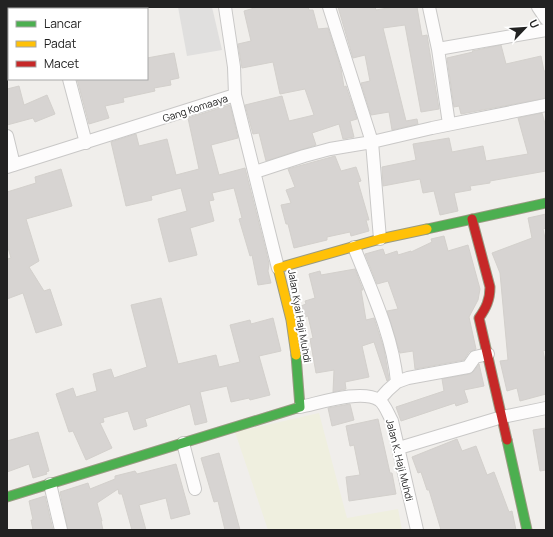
<svg xmlns="http://www.w3.org/2000/svg" width="553" height="537" viewBox="0 0 553 537" font-family="Manrope,sans-serif">
<rect width="100%" height="100%" fill="#f0eeeb"/>
<!-- farmland -->
<path fill="#efefdf" d="M319,413L347,518L398,509L402,530H268L235,432Z"/>
<!-- parking -->
<path fill="#e0dfde" d="M178,7H212L222,50L187,56Z"/>
<!-- building -->
<path fill="#d7d4d2" stroke="#d3d0cc" d="M258,7H308L309,10H313L318,29L328,28L341,69L344,87L346,86L357,119L350,121L354,137L343,139L339,124L312,133L316,145L266,161L259,133L253,134L245,105L282,96L289,121L314,115L305,89L280,94L273,62L242,68L238,44L251,41L244,11Z
M338,7H375L376,10L394,7H417L422,36L427,35L439,109L421,112L405,25L383,28L406,121L417,119L418,124L392,130L389,112L371,115L361,83L370,81L365,55L353,58Z
M501,45L506,64L541,56L544,71H546V98L461,114L459,106L454,107L447,58L473,52L472,51Z
M174,53L179,78L170,80L171,85L154,88L155,91L123,98L124,102L105,106L109,118L89,124L77,79H147V58Z
M19,86L24,105L47,95L55,114L35,122L33,118L7,125V89Z
M230,105L238,138L211,145L219,175L245,168L266,251L269,264L268,271L271,283L258,285L252,255L250,256L239,219L242,218L234,188L212,193L214,200L209,201L214,221L190,228L197,255L169,262L158,219L187,211L181,188L151,196L152,200L126,206L111,142L136,134L139,146L167,139L176,175L199,169L188,118Z
M542,113L546,127V171L490,181V183L470,186L471,190L454,193L458,211L440,215L434,191L423,193L420,179L383,186L382,167L416,160L413,144L449,138L452,152L483,146L486,161L528,154L518,118Z
M335,156L341,171L356,167L361,181L358,182L369,220H366L369,231L351,236L350,232L327,237V240L294,248L288,224H286L281,205L291,203L286,190L295,187L288,169Z
M61,169L72,206L26,219L39,261L29,267L44,291L50,289L62,325L36,333L23,293L7,299V259L11,258L7,244V192L36,183L35,177Z
M546,214V228L543,229L546,243V350L543,351L546,365V394L520,401L517,388L507,391L500,361L508,360L500,273L492,253L532,238L528,218Z
M444,236L448,251L468,245L480,289L478,300L469,317L476,349L469,352L464,360L415,369L413,351L400,353L387,311L398,309L388,281L377,284L365,254L383,249L385,255L397,251L398,255L411,251V252L432,242L431,239Z
M355,269L363,290H361L366,320L374,318L384,349L389,379L387,381L374,342L362,346L369,377L345,382L346,389L333,392L334,370L316,373L310,339L313,338L308,316L304,317L301,306L306,304L305,301L315,298L309,274L320,271L321,275Z
M161,298L178,364L216,355L219,367L240,362L230,325L250,320L251,324L273,318L281,351L259,356L270,395L250,400L249,398L231,402L227,386L200,392L207,422L195,425L190,404L145,419L147,426L134,430L128,411L103,418L104,422L100,423L112,448L86,460L73,431L69,432L56,394L73,388L76,397L97,391L93,374L111,369L114,378L147,367L131,305Z
M479,364L484,386L464,390L468,402L456,406L455,403L401,421L396,407L444,391L442,379L470,374L474,371Z
M350,404L354,420L332,426L328,408Z
M378,419L390,473H392L396,494L349,501L346,477L360,475L354,445L350,446L346,426Z
M546,428V470L540,471L533,430Z
M38,432L49,471L46,472L47,474L33,478L29,464L7,472V441Z
M457,439L462,451L476,446L487,475L494,472L509,512L512,511L516,530H441L429,490H427L421,472L418,473L412,457Z
M219,453L240,530H225L218,501L214,502L201,458Z
M176,464L190,514L171,519L166,498L139,505L146,530H132L122,494H119L118,489L97,503L102,521H101L103,530H68L60,492L88,483L90,489L115,479V476L135,471L137,474Z
M45,496L53,530H33L31,520H33L29,501Z"/>
<g fill="none" stroke-linecap="round" stroke-linejoin="round">
<defs>
<path id="street" d="M225,7L234,67L235,95L278,268
M329,7L372,142L380,239
M429,7L438,49L449,124
M538,7L546,19
M438,49L546,30
M69,79L86,143
M7,136L14,165
M7,167L235,95
M255,172L304,156L330,149L372,142L432,128L546,105
M354,247C371,290 393,336 397,382
M379,400L388,390L397,382L408,378L468,367L475,357L488,354
M300,407C320,403 361,389 379,400C385,404 388,414 392,421L417,530
M183,443L195,489
M399,448L502,417L546,408
M50,484L61,530"/>
<path id="fast" d="M427,229L546,203
M507,440L527,530
M7,497L300,407L296,355"/>
<path id="slow" d="M296,355L291,320L278,268L380,239L427,229"/>
<path id="jam" d="M472,219L490,287C490,300 486,308 479,318L507,440"/>
</defs>
<!-- street casing -->
<use href="#street" stroke="#c9c8c7" stroke-width="14"/>
<!-- fast casing -->
<use href="#fast" stroke="#999a82" stroke-width="11"/>
<!-- slow casing -->
<use href="#slow" stroke="#999a82" stroke-width="11"/>
<!-- jam casing -->
<use href="#jam" stroke="#999a82" stroke-width="11"/>
<!-- street -->
<use href="#street" stroke="#fdfcfc" stroke-width="12"/>
<!-- fast -->
<use href="#fast" stroke="#4caf50" stroke-width="9"/>
<!-- slow -->
<use href="#slow" stroke="#ffc107" stroke-width="9"/>
<!-- jam -->
<use href="#jam" stroke="#c62828" stroke-width="9"/>
</g>
<g text-anchor="middle" dominant-baseline="central" stroke-width="4" stroke-linejoin="round" paint-order="stroke">
<!-- street labels -->
<g font-size="10" fill="#222" stroke="#fff">
<text transform="translate(195 108) rotate(-18)">Gang Komaaya</text>
<text transform="translate(300 316) rotate(80)">Jalan Kyai Haji Muhdi</text>
<text transform="translate(400 460) rotate(76)">Jalan K. Haji Muhdi</text>
</g>
</g>
<!-- border -->
<rect width="553" height="537" fill="none" stroke="#222222" stroke-width="16"/>
<!-- legend -->
<rect x="8" y="8" width="140" height="72" fill="#ffffff" stroke="#a7a7a7"/>
<rect x="16" y="21" width="20" height="6" fill="#4caf50" stroke="#a7a7a7"/>
<text x="44" y="28" font-size="12" fill="#222222">Lancar</text>
<rect x="16" y="41" width="20" height="6" fill="#ffc107" stroke="#a7a7a7"/>
<text x="44" y="48" font-size="12" fill="#222222">Padat</text>
<rect x="16" y="61" width="20" height="6" fill="#c62828" stroke="#a7a7a7"/>
<text x="44" y="68" font-size="12" fill="#222222">Macet</text>
<!-- north arrow -->
<g transform="translate(525 28) rotate(65)" stroke="#ffffff" stroke-width="3" paint-order="stroke">
<path d="M0-3L7 15L0 10L-7 15Z" fill="#222222"/>
<text y="-6" font-size="11" font-weight="bold" text-anchor="middle" fill="#222222">U</text>
</g>
</svg>
